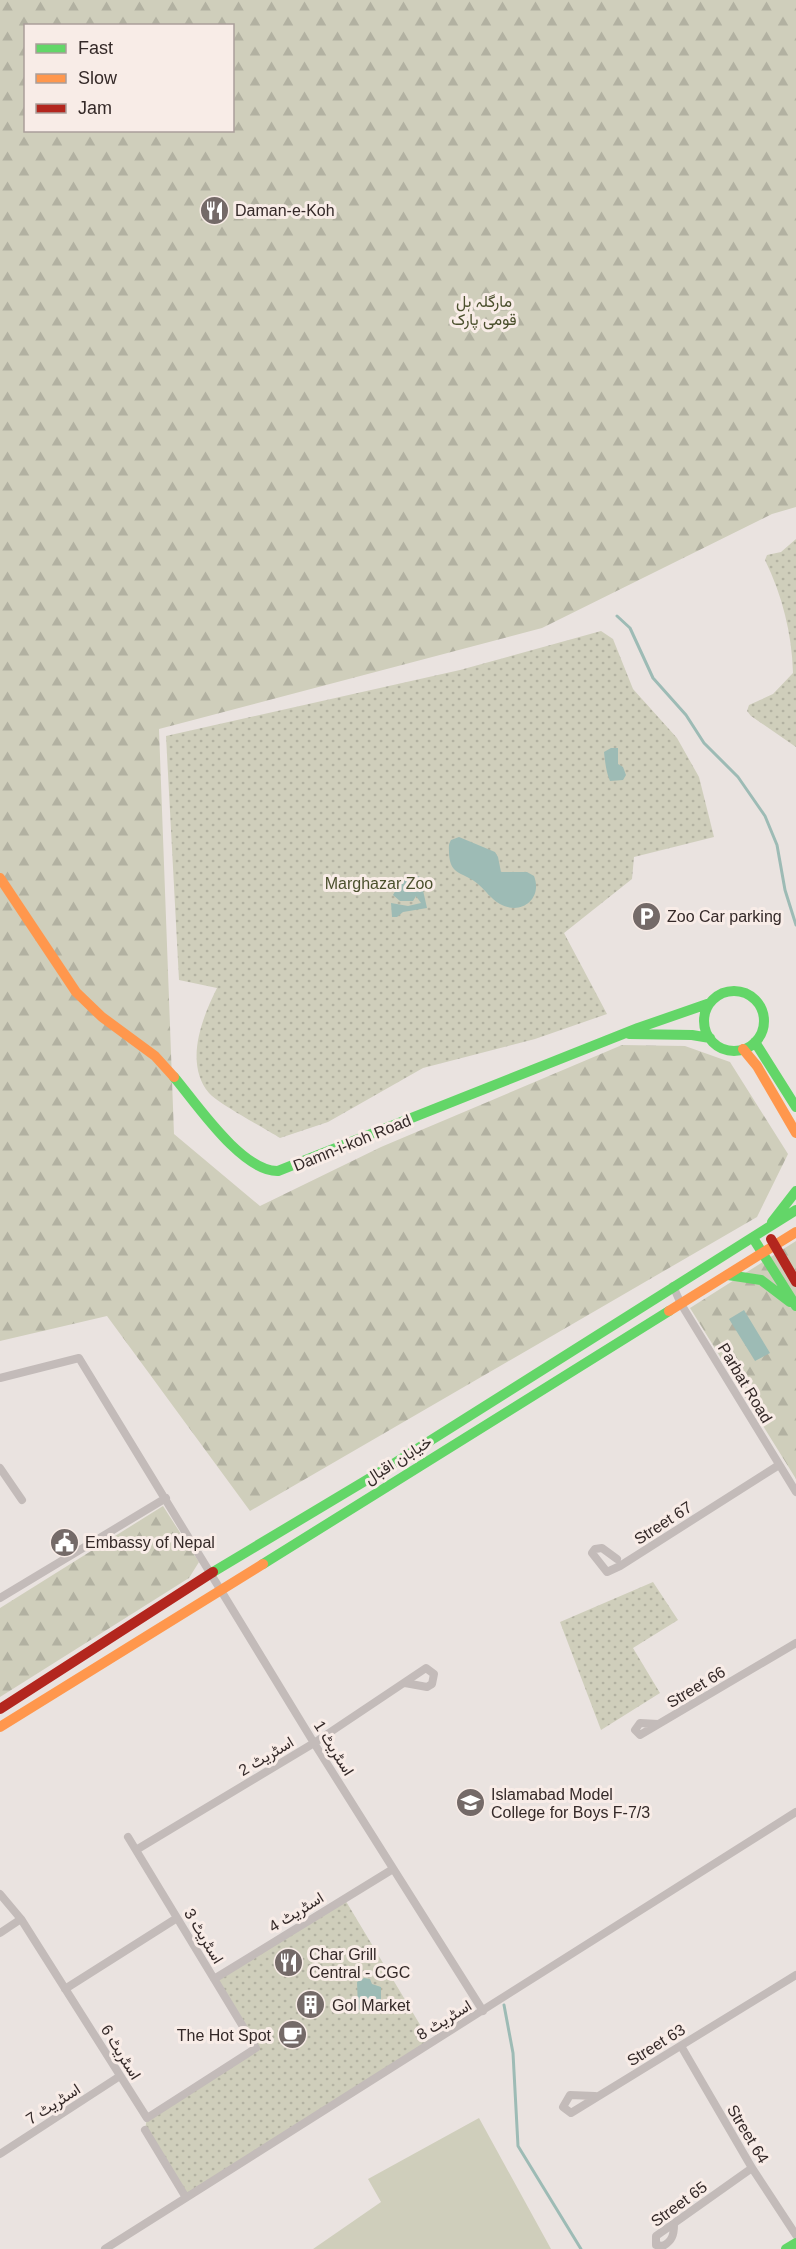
<svg xmlns="http://www.w3.org/2000/svg" width="796" height="2249" viewBox="0 0 796 2249" font-family="Helvetica,Vazirmatn,sans-serif">
<defs>
<pattern id="forest-firs" width="22" height="20" patternUnits="userSpaceOnUse" patternTransform="scale(1.5)"><rect width="22" height="20" fill="#cfcebb"/><path d="M5 1l3.5 6h-7zM16 11l3.5 6h-7z" fill="#b2b1a1"/></pattern>
<pattern id="park-dots" width="8" height="8" patternUnits="userSpaceOnUse" patternTransform="scale(1.5)"><rect width="8" height="8" fill="#cfcebb"/><path d="M2 2h.1M6 6h.1" fill="none" stroke="#b2b1a1" stroke-width="1.8" stroke-linecap="round"/></pattern>
</defs>
<rect width="100%" height="100%" fill="#eae3e0"/>
<!-- forest -->
<path fill="url(#forest-firs)" fill-rule="evenodd" d="M0,0H796V507L772,514L542,628L159,729L174,1134L260,1206L381,1147L622,1045L685,1046L730,1062L788,1154L757,1217L250,1511L107,1316L0,1341ZM26,26H232V130H26Z
M796,1241V1479L690,1308Z
M163,1506L199,1562L189,1578L0,1697V1608Z"/>
<!-- park -->
<path fill="url(#park-dots)" d="M796,539V747L751,716L747,711L749,705L773,694L793,673C792,633 782,595 765,560L767,555L781,552Z
M601,631L613,639L633,689L677,738L699,777L714,837L634,857L632,879L564,933L607,1014L535,1039L423,1068L328,1122L280,1138C266,1129 217,1103 209,1093C184,1063 202,1018 217,988L179,980L166,736L460,670Z
M653,1582L678,1620L633,1648L660,1693L601,1730L560,1622Z
M344,1898L431,2043L185,2196L145,2130L147,2118L256,2048L214,1979Z"/>
<!-- pitch -->
<path fill="#cfcebb" d="M479,2118L551,2249H313L381,2202L368,2179Z"/>
<!-- water -->
<path fill="#9dbbb5" d="M611,748H618V764L623,767L626,775L623,780L610,781C606,772 605,761 604,752Z
M459,837L495,852L498,857L501,872H527L534,876C543,899 521,916 500,904C491,899 486,891 479,885C464,871 450,877 449,853C449,848 448,845 451,840Z
M413,874L420,877L427,908L403,912L397,917H392L391,903L408,906L421,903L416,896L413,901H400L393,895L397,888L396,884H400L404,878Z
M744,1310L770,1353L755,1361L729,1319Z
M364,1978L370,1979L372,1984L381,1987V2002L368,2013L358,2009L357,1982Z"/>
<g fill="none" stroke-linecap="round" stroke-linejoin="round">
<!-- stream -->
<path stroke="#9dbbb5" stroke-width="3" d="M617,616L630,628L653,678L686,715L704,743L738,777L765,816L777,845L785,890L796,925
M504,2005L513,2053L518,2146L581,2249"/>
<!-- street -->
<path stroke="#c3bbb9" stroke-width="8" d="M673,1286L681,1304L796,1492
M0,1378L79,1358L314,1743L483,2011
M0,1468L22,1500
M617,1559L602,1548L595,1549L592,1553L607,1572L620,1566L779,1465
M0,1598L166,1498
M658,1724L640,1723L635,1730L640,1735L796,1643
M136,1850L314,1743L426,1668L434,1674L432,1684L427,1687L405,1683
M0,1894L21,1919L147,2118L256,2048L128,1837
M0,1933L21,1919
M214,1979L393,1869
M65,1989L177,1918
M681,2046L752,2168L796,2235
M595,2096L570,2095L563,2107L571,2113L796,1975
M145,2130L185,2196
M0,2154L120,2076
M674,2225C674,2235 672,2241 663,2246L656,2245V2236L752,2168
M105,2249L796,1812"/>
<!-- fast -->
<path stroke="#63d668" stroke-width="10" d="M704 1021a30 30 0 1 1 60 0a30 30 0 1 1-60 0Z
M629,1034L692,1035L710,1038
M755,1042L796,1107
M174,1077C196,1103 242,1172 278,1171L638,1028L710,1003
M772,1222L796,1191
M753,1238L796,1306
M728,1275L761,1280L790,1302
M263,1564L669,1311
M213,1572L390,1466L796,1210
M786,2249L796,2243"/>
<!-- slow -->
<path stroke="#ff974d" stroke-width="10" d="M0,878L76,992L102,1017L155,1056L174,1077
M743,1049L757,1066L796,1133
M669,1311L796,1232
M0,1727L263,1564"/>
<!-- jam -->
<path stroke="#b3261e" stroke-width="10" d="M771,1239L796,1282
M0,1709L213,1572"/>
</g>
<!-- icons -->
<defs>
<symbol id="restaurant-disc" viewBox="-11 -11 22 22"><circle r="9.5" fill="#746a68" stroke="#f8ece7"/><path d="M-5-6h1v4h1v-4h1v4h1v-4h1v5L-1.5 .5V6h-2V.5L-5-1ZM5-6V6H3V1.5H1.5Q1.5-4 5-6Z" fill="#fff"/></symbol>
<symbol id="parking-disc" viewBox="-11 -11 22 22"><circle r="9.5" fill="#746a68" stroke="#f8ece7"/><path d="M-3.5-5.5H1a3.5 3.5 0 0 1 0 7H-1V5.5H-3.5ZM-1-3.4V-.6H.8a1.4 1.4 0 0 0 0-2.8Z" fill="#fff"/></symbol>
<symbol id="civic-disc" viewBox="-11 -11 22 22"><circle r="9.5" fill="#746a68" stroke="#f8ece7"/><path d="M-.6-6.5H3V-4.5H.6V-3L4-1V1h2V6H-6V1h2V-1L-.6-3ZM-1.2 2.5V6h2.4V2.5Z" fill="#fff"/></symbol>
<symbol id="school-disc" viewBox="-11 -11 22 22"><circle r="9.5" fill="#746a68" stroke="#f8ece7"/><path d="M0-5L7-2L0 1L-7-2ZM-4 1L0 2.5L4 1V4Q0 6-4 4Z" fill="#fff"/></symbol>
<symbol id="building-disc" viewBox="-11 -11 22 22"><circle r="9.5" fill="#746a68" stroke="#f8ece7"/><path d="M-4-6H4V6H1V3H-1V6H-4ZM-2.5-4.3h1.7v1.8h-1.7ZM.8-4.3h1.7v1.8H.8ZM-2.5-1h1.7V.8h-1.7ZM.8-1h1.7V.8H.8Z" fill="#fff"/></symbol>
<symbol id="cafe-disc" viewBox="-11 -11 22 22"><circle r="9.5" fill="#746a68" stroke="#f8ece7"/><path d="M-5.5-4.5H6V0H3Q3 3.5 0 3.5H-2.5Q-5.5 3.5-5.5 0ZM3-3.2v2h1.7v-2ZM-6 4.5H4V6H-6Z" fill="#fff"/></symbol>
</defs>
<g fill-rule="evenodd">
<use href="#restaurant-disc" x="198" y="194" width="33" height="33"/>
<use href="#parking-disc" x="630" y="900" width="33" height="33"/>
<use href="#civic-disc" x="48" y="1526" width="33" height="33"/>
<use href="#school-disc" x="454" y="1786" width="33" height="33"/>
<use href="#restaurant-disc" x="272" y="1946" width="33" height="33"/>
<use href="#building-disc" x="294" y="1988" width="33" height="33"/>
<use href="#cafe-disc" x="276" y="2018" width="33" height="33"/>
</g>
<g text-anchor="middle" dominant-baseline="central" stroke-width="6" stroke-linejoin="round" paint-order="stroke">
<!-- poi labels -->
<g font-size="16" fill="#342928" stroke="#f8ece7" text-anchor="start">
<text x="235" y="210">Daman-e-Koh</text>
<text x="667" y="916">Zoo Car parking</text>
<text x="85" y="1542">Embassy of Nepal</text>
<text x="491" y="1794">Islamabad Model<tspan x="491" dy="18">College for Boys F-7/3</tspan></text>
<text x="309" y="1954">Char Grill<tspan x="309" dy="18">Central - CGC</tspan></text>
<text x="332" y="2005">Gol Market</text>
<text x="271" y="2035" text-anchor="end">The Hot Spot</text>
</g>
<!-- park labels -->
<g font-size="16" fill="#4b502d" stroke="#f8ece7">
<text x="484" y="301">مارگلہ ہل<tspan x="484" dy="18">قومی پارک</tspan></text>
<text x="379" y="883">Marghazar Zoo</text>
</g>
<!-- street labels -->
<g font-size="16" fill="#342928" stroke="#f8ece7">
<text transform="translate(352 1143) rotate(-22)">Damn-i-koh Road</text>
<text transform="translate(745 1383) rotate(59)">Parbat Road</text>
<text transform="translate(398 1460) rotate(-32)">خیابان اقبال</text>
<text transform="translate(663 1523) rotate(-33)">Street 67</text>
<text transform="translate(696 1687) rotate(-31)">Street 66</text>
<text transform="translate(334 1748) rotate(58)">اسٹریٹ 1</text>
<text transform="translate(266 1756) rotate(-31)">اسٹریٹ 2</text>
<text transform="translate(296 1912) rotate(-32)">اسٹریٹ 4</text>
<text transform="translate(204 1936) rotate(59)">اسٹریٹ 3</text>
<text transform="translate(444 2020) rotate(-32)">اسٹریٹ 8</text>
<text transform="translate(656 2045) rotate(-32)">Street 63</text>
<text transform="translate(121 2052) rotate(58)">اسٹریٹ 6</text>
<text transform="translate(53 2104) rotate(-33)">اسٹریٹ 7</text>
<text transform="translate(748 2134) rotate(59)">Street 64</text>
<text transform="translate(679 2204) rotate(-36)">Street 65</text>
</g>
</g>
<!-- legend -->
<rect x="24" y="24" width="210" height="108" fill="#f8ece7" stroke="#aa9e9b" stroke-width="1.5"/>
<rect x="36" y="44" width="30" height="9" fill="#63d668" stroke="#aa9e9b" stroke-width="1.5"/>
<text x="78" y="54" font-size="18" fill="#342928">Fast</text>
<rect x="36" y="74" width="30" height="9" fill="#ff974d" stroke="#aa9e9b" stroke-width="1.5"/>
<text x="78" y="84" font-size="18" fill="#342928">Slow</text>
<rect x="36" y="104" width="30" height="9" fill="#b3261e" stroke="#aa9e9b" stroke-width="1.5"/>
<text x="78" y="114" font-size="18" fill="#342928">Jam</text>
</svg>
